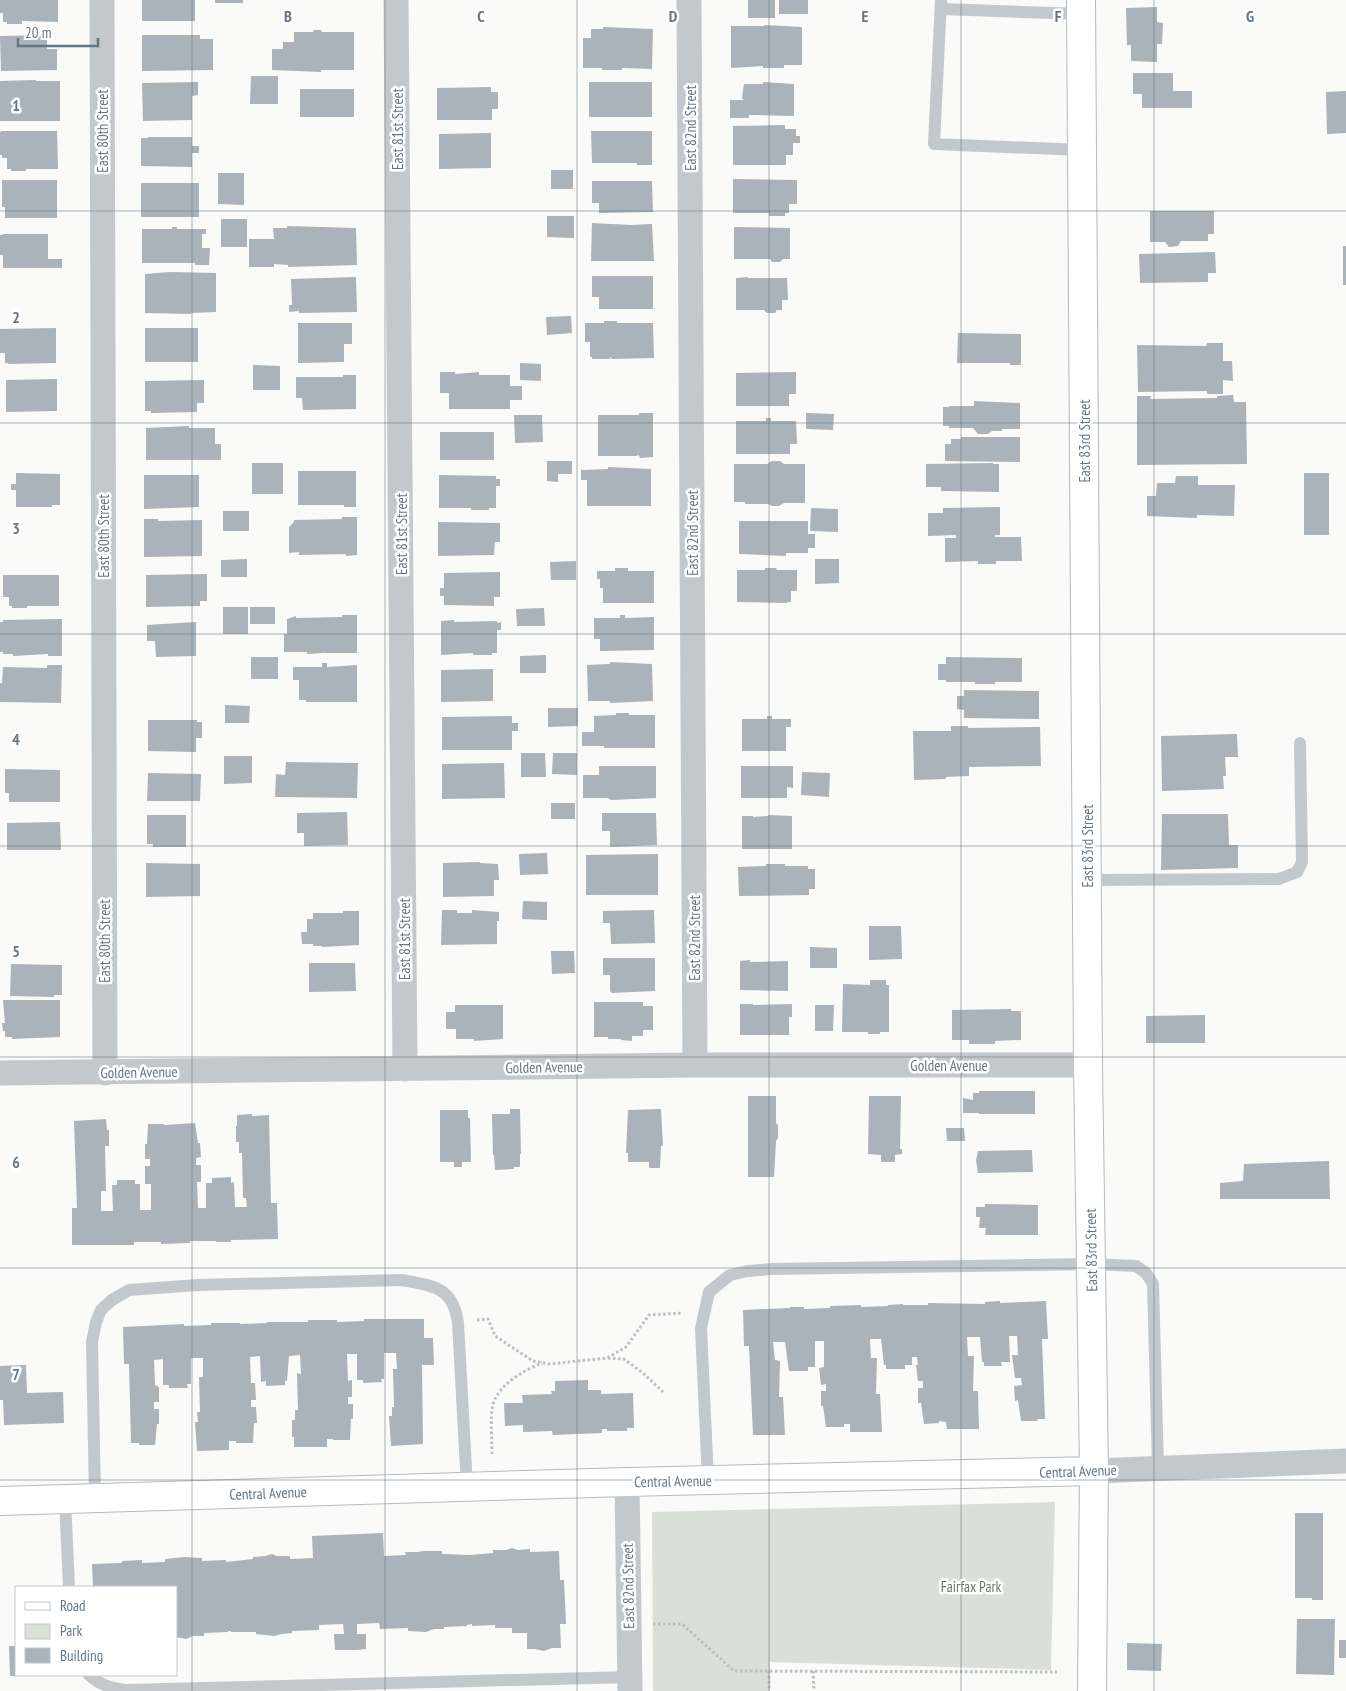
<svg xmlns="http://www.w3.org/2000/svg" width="1346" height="1691" viewBox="0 0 1346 1691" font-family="'PT Sans Narrow',sans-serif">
<rect width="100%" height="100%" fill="#fafaf8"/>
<!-- green -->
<path fill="#dadfd7" d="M1055,1502L1051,1670L770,1662V1691H653L652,1512Z"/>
<!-- building -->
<path fill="#aab3b9" d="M0,0H58V22L22,21V24H7V22H3V13H0Z
M142,0H195V21H142Z
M215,0H243V3H215Z
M748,0H775V18H748Z
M779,0H808V14H779Z
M1157,7V22L1163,23L1162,44H1157V62L1131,61V45H1127L1126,8Z
M764,25L802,27V65H784V68H763V66L731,68V26H764Z
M603,27L653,29L652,69L622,68V70H602V68H583V38H591V29H603Z
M314,30H321L322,32H354V70H321V72L272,70V49H283V42H294V32H313Z
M47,35V49H57V70L1,71L0,36Z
M142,35H200V39H213V70L142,71Z
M1133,73H1173V91H1192V108H1142V94H1133Z
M251,76H278V104H250Z
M36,80V81H60V121H0V81Z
M198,82V95L192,96V120L143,121L142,83Z
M589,82H652V117H589Z
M763,82L794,84V116L749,115V118H730V100H744L742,98L744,84H763Z
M491,87V92H498V109H492V120H437V88Z
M300,89H354V117H300Z
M1346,91V133L1327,134L1326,92Z
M785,125V129H796V136H800V143H793V155H786V165H733V126Z
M2,131H57L58,169H26V171H11V169H7V158H2V155H0V132Z
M591,131H652V165H637V163H592Z
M491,133V168L439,169V134Z
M148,137H192V146H199V153H192V167L141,166V138H148Z
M551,170H573V189H551Z
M218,173H244V205L218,204Z
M733,179L797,180V204H789V213H785V216H769V213H733Z
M2,180H57V218H5V207H2Z
M592,181H652L653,212L599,213V203H592Z
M141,183H199V217H141Z
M1150,211H1214V234H1208V241H1181L1178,246L1169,247L1165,242H1150Z
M547,216H574V238L547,237Z
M221,219H247V247H221Z
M592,223L631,225L652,224L654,261H591Z
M287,226L356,228L357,265L288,267V265L274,264V267H249V239H274L273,228H287Z
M172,227H177V229H206V234H202V248H210L209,265H195V263H142V229H172Z
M734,227L790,228V259H783L780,262H772L770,259H734Z
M3,234H48V259H62V268H3V255H0V235H3Z
M1343,246H1346V285H1343Z
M1215,252L1216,273H1208V282L1140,283L1139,254Z
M170,272L216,273V312L191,313V314L145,313V274Z
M592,276H653V309H599V297H592Z
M356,277L357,312L299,313V311L289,312V305H292L291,279Z
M748,277V278H787L788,300H782V310H777L775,313H767L764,310H736V278Z
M571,316L572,333L547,335L546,317Z
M604,321H617V323H653L654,358L612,359L610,357V359H592V357H590V342H585V323H604Z
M298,323H352V344H344V362L298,363Z
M56,328V363L8,364V363H5V353H0V329Z
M145,328H198V362H145Z
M958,333L1021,334V365H1010V363H957Z
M1207,343H1223V361H1232L1233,381L1223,380V394H1207V391L1138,392L1137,345L1206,346Z
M520,363L541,364V381L520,380Z
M253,365L280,366V390H253Z
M440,372H455V374L479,372V375H510V386H522V400H510V409H449V393H440Z
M796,372V394H789V406H736V373Z
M343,375H356V409L303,410L302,398H296V377H343Z
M57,379V411L6,412V380Z
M204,380V403H197V412L151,413V411H145V381Z
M1233,395L1234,402H1246L1247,464L1137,465V396H1151L1150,399L1217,398V396Z
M974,401L1020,403V429H1002V431H992L988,434H978L973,428H949V426H943V407H949V406H974Z
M639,413H653V457L640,458L639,455L636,456H598V415H639Z
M806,413L834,414L833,430L806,429Z
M514,415H542L543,442L515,443Z
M766,418H771V421H796L797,444H790V454H736V421H766Z
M189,426V428H215V444H221V460H146V428Z
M440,432H494V460H440Z
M961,437H1020V462L945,461V444H951V439H961Z
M547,461H572V474H558V482L547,481Z
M772,461H780L784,464H805V503H784L779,506H772L768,504H745V502H734V464H767Z
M252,463H283V494H252Z
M993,463V464H999V492L941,491V487H926V464Z
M608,467L651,469V506H587V480H581V470L608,469Z
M298,471H356V507H344V505H298Z
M16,473L60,474V505H52V507H16V490H11V484H16Z
M1304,473H1329V535H1304Z
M144,475H199V507L144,509Z
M439,475L496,476V479H500V486H496V508H489V510H471V508H439Z
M1176,476H1198V485H1235L1234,516L1197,515V518L1147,516V496H1156L1157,483H1175Z
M1000,507V535H995V537H1021L1022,561H996V564H978V561L945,562V538H956V535L928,536V513H943V508Z
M811,508L838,509V532L810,531Z
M223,511H249V531H223Z
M342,517H357V555L346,556V554L299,555V552L289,553V527L294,522V520L342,519Z
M144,519H158V521L202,520V556L144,557Z
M739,521H808V534H815V548H808V553H786V556L739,554Z
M438,522L500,523V542H495L494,555L438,556Z
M247,559V577H221V560Z
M815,559H839V583L815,584Z
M576,561V580H551L550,562Z
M615,568H628V571H654V603H603V588H600V579H597V571H615Z
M765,568H776L777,570H797V591H791V602H787V603L737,602V570H765Z
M500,572V597H494V606L444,605V596H440V588H444V573Z
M207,574V601H200V606L146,607V575Z
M3,575H59V606H27V608H12V606H9V597H3Z
M223,607H248V634H223Z
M250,607H275V624H250Z
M544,608L545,626H517L516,609Z
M342,615H357V653H324L323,652V653L307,654V652H284V634H287V619L296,616V618L342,617Z
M620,615H625V618L654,617V650L600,651V639H594V618H620Z
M62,619V656H48V654L13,656V654H3V652H0V622H3V620Z
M454,620V622L497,621V623L501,622V630H497V653H492V655H473V653L441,655V621Z
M196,622V656L156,657L155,641H147V625Z
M546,655V673H520V656Z
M251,657H278V679H251Z
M946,657L1022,658V682H995V684H975V682H946V680H938V664H946Z
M610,662L652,664L653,701L610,703V701H588L587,665L610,664Z
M322,663H327V667L357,665V702H306V700H299V680H293V667H322Z
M47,665H62L61,703L0,702V683H2L3,667L47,668Z
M493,669V701L441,702V670Z
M964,690L1039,691V719L964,718V710L957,709V696H964Z
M225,705L250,706L249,723H225Z
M548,708H578V726L548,727Z
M616,713H629V715H655V748H604V746H582V732H594V716L616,715Z
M512,716V723H518V731H512V750H442V717Z
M767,716H772V719H791V727H786V751H742V719H767Z
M148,720H197V722H202V738H196V752L148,751Z
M951,726H968V728L1040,727L1041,766L969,767V776L946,777V779L914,780L913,731H951Z
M1237,734L1238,757H1225L1226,776H1223L1224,789L1162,791L1161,736Z
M521,753H545L546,777H521Z
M553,753H577V775L552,774Z
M224,756H252V783L224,784Z
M286,762L358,763L357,798L275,797L276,774L285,775Z
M504,763L505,798L442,799V764Z
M599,766H656V798L611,800L608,798H583V775H599Z
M741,766H793V788L787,787V798H741Z
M5,769L60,770V802H9V793H5Z
M802,772L830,773L829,797L801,795Z
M148,773L201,774L200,801H147Z
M551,803H575V819H551Z
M347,812L348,845L304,846V833H297V813Z
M602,813H656L657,845L611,847L610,845V831H602Z
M1162,814H1228L1229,845H1238V868L1161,870Z
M147,815H186V847H153V844H147Z
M768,815L792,816V849H742V816H753V817L768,816Z
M60,822L61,850H7V823Z
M547,853L548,874L520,875L519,854Z
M658,854V895H586V855Z
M480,862V863L498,864L499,880H494V896L443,897V863Z
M146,863L200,864V896L146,897Z
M766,864H785V866H808V869H815V889H809V895L739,896L738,867L766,866Z
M523,901L547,902V920L522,919Z
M442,910H457V913H472V910L499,912V921H497V944L441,945Z
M654,910L655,943L611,944L610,923H603V911Z
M343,911H359V945L322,947V946H313V944H302L301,932H307V919H313V913H343Z
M869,926H901L902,959L869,960Z
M810,947L837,948V968H810Z
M551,951H574L575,973L552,974Z
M603,958H655V991L612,993L610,991V975H603Z
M750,960V962L788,961V991L740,990V961Z
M309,963H355L356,991L309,992Z
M11,964L62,965V995H54V997L10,996Z
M870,980H886V985H889V1032H880V1034H868V1032H842L843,984L870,985Z
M3,1000H60V1037L12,1039V1037H5V1031H3L2,1023H5Z
M594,1002H643V1006H653V1030H643V1036H632V1041L621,1040V1039H608V1037H594Z
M740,1004H753V1005L792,1004V1017H789V1035H740Z
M455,1005H503V1039L474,1041V1039H456V1029H446V1012H455Z
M815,1005H834L833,1031H815Z
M1011,1009V1011H1021V1040L995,1041V1044H969V1040H952V1010Z
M1205,1015V1043H1146V1016Z
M979,1091H1035V1114H979V1113H963V1098L973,1100V1093H979Z
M748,1096H776V1123L778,1125V1138L776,1141L774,1177H748Z
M869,1096H901L900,1149H902V1154L895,1155V1162H881V1155L868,1154Z
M510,1109H520L521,1154H520V1167H514V1169L495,1170L494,1155H493L492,1114H510Z
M661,1109L663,1146H661L660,1168H649V1162H628V1153H626L628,1110Z
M440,1110H468V1118H470L471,1162H462V1167H454V1162H440Z
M252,1114V1116L269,1115L271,1203H277L278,1239L231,1240V1242H216V1241H190V1243L161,1244V1242H134V1245H72V1208H77L74,1121L106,1119L107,1130H109V1146H105L106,1191H101V1211H113L112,1185H117V1180H135V1184H140V1210H151V1184H145V1166H150V1159H145V1144H147L148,1124H164V1125L195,1123L198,1143H200L201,1157L196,1158V1165H201V1182H197L198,1208H206V1183H212V1178L231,1177V1183L234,1182L235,1207H247L246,1198H243L242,1153H239V1142H236V1126H237V1115Z
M946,1128H964L965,1141H947Z
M1032,1150L1033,1172L978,1173L976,1160L978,1151Z
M1329,1161L1330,1199H1220V1183L1243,1181L1244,1164Z
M985,1204L1038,1205V1235H985L986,1228H979L980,1217H976V1207H985Z
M1000,1301V1303L1046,1301L1048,1339H1042L1045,1419H1037L1038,1421H1021L1018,1400L1015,1401L1014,1386L1022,1385L1021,1378H1015L1012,1355H1018L1017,1336H1009L1010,1362H1001L1002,1366H984V1362H982L980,1337H967L968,1356H974L973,1391H978L979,1429H947L946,1422L939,1421V1423L924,1424L921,1403H918V1388H923V1381H918L916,1365H918L917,1357H912V1365H905V1369H886V1365H884L881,1339H870L871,1358H877L876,1394H880L882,1432H850V1424H844V1427H826L823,1406H821V1391H826V1384L821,1385L819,1368L824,1367V1341H815V1367H808V1371H789L785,1342H773L775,1360L780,1361L779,1397H783L785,1435H753L749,1346H744L743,1310L790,1308V1307H804V1309L830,1308V1306L861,1305V1307L888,1306V1305L903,1304V1305H928V1303L985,1304V1302Z
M364,1319H424V1338H433L434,1365H422L423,1444L391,1446L389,1416H392V1407H394L393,1369H397L396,1353H384V1379H381L382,1382L363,1383V1380H357V1354H347L348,1381L352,1380V1397H348V1404H353V1419H351L350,1440H333V1439H327V1447H294V1437H292V1420H295V1410H298L297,1373L301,1374L300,1355L289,1356L287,1381H285V1385L266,1386V1381L261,1382L260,1356L250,1357L251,1383H255L256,1400H251V1407H256L257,1423H254L253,1443H236V1441H229V1450L197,1451L195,1422H198L197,1412H200L199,1377H203V1358H191V1384H187L188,1388H169V1385H163V1359L154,1360L155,1385L159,1387V1402H154V1409H159V1424H157L155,1445H139V1443H131L129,1364H124L123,1327L184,1324V1326L211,1325V1323H240V1324L267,1323V1322H308V1320H337V1322L364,1321Z
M26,1365L27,1393L63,1392L64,1423L4,1425L3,1400H0V1366Z
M588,1380V1390H601V1394L633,1393L634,1428H627V1431H607V1429H602V1433L553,1435L552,1431L523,1432V1425L505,1426L504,1403H523L522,1395L552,1394L551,1391H555V1381Z
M1295,1513H1323V1600H1312V1598H1295Z
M383,1533L384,1556L406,1555L405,1552H418L423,1551H442V1554L470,1555L493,1553V1550H506L512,1548L518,1550L530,1549V1552L559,1551L560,1580H564L566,1624H560L561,1648H552L544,1651L535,1649H527V1633H512V1628H495V1625L472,1626V1624L467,1625V1626L444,1627V1629H434L426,1632L408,1631V1628L380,1629L379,1623L357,1624V1634H366V1649L357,1650H335L334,1634H344L343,1624L319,1625V1630L292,1631V1633L282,1634L274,1636L256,1634V1632H231V1631H228V1632L204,1633V1636H193L186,1639L176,1637V1587H93L92,1564L122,1563V1561L142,1560V1563L165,1562V1559L184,1557L202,1558V1561L226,1560V1562L253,1559V1557L265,1556L272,1554L277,1556H290V1559L313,1558L312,1536Z
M1297,1619H1335L1334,1675L1296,1674Z
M1339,1640H1346V1658H1339Z
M1127,1643L1162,1644L1161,1671L1127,1670Z
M9,1646H16V1676H10Z"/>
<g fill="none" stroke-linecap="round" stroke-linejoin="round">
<defs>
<path id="secondary" d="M1081,0L1088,1065L1094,1471L1092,1691
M0,1501L627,1482L1094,1471"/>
</defs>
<!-- secondary casing -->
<use href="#secondary" stroke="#b3babf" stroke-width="30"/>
<!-- path -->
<path stroke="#bbbfc2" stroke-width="3" stroke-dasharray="2.5 2.5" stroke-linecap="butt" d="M477,1320L488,1319L495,1336L533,1361L550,1364L607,1358L626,1347L649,1315L683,1313
M608,1358L624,1359L644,1374L663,1392
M492,1454C492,1441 490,1416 493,1404C499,1384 525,1370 542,1363
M653,1624H682L734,1671L1057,1672
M769,1671V1691
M813,1671L814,1691"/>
<!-- lane -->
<path stroke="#c3c8cc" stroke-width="12" d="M941,0L934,144L1082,150
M941,9L1081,14
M1087,880L1279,879L1297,872L1302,862L1300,743
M708,1480L701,1328L709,1292L730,1275L748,1271L772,1269L1091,1264L1136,1266L1146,1273L1153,1284L1158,1468
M95,1498L92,1342L96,1322L101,1310L112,1300L129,1290L198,1285L402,1280C432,1286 453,1286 458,1323L467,1487
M65,1499L69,1587
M89,1675C100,1685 111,1688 126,1690L630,1677"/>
<!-- street -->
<path stroke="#c3c8cc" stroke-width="25" d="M102,0L105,1073
M396,0L405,1069
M689,0L695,1065
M0,1073L695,1065H1088
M1094,1471L1346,1461
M627,1482L630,1691"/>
<!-- secondary -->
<use href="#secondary" stroke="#fff" stroke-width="28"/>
</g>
<!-- grid -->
<path fill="none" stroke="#657683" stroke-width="1" stroke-opacity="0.55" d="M192,0V1691M385,0V1691M577,0V1691M769,0V1691M961,0V1691M1154,0V1691M0,211H1346M0,423H1346M0,634H1346M0,846H1346M0,1057H1346M0,1268H1346M0,1480H1346"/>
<g text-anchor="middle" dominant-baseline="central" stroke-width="5" stroke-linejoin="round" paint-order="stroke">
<!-- street labels -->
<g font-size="15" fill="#657683" stroke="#fff">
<text transform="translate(690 128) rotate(-90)">East 82nd Street</text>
<text transform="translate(397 129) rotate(-90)">East 81st Street</text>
<text transform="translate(102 131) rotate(-90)">East 80th Street</text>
<text transform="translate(1084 441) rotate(-90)">East 83rd Street</text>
<text transform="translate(692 533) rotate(-90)">East 82nd Street</text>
<text transform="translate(401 534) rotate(-90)">East 81st Street</text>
<text transform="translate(103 536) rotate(-90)">East 80th Street</text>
<text transform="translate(1087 846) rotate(-90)">East 83rd Street</text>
<text transform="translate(694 938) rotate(-90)">East 82nd Street</text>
<text transform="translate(404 939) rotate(-90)">East 81st Street</text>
<text transform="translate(104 941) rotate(-90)">East 80th Street</text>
<text x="949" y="1065">Golden Avenue</text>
<text transform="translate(544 1067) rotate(-1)">Golden Avenue</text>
<text transform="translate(139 1072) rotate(-1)">Golden Avenue</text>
<text transform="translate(1091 1250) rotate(-91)">East 83rd Street</text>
<text transform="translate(1078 1471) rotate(-2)">Central Avenue</text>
<text transform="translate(673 1481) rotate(-1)">Central Avenue</text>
<text transform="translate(268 1493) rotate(-2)">Central Avenue</text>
<text transform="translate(628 1586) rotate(-91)">East 82nd Street</text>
</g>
<!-- park labels -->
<g font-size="15" fill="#687a64" stroke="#fff">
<text x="971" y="1586">Fairfax Park</text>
</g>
</g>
<g font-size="16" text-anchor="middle" font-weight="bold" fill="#657683" stroke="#fff" stroke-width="5" stroke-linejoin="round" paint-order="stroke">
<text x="288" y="22">B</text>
<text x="481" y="22">C</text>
<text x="673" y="22">D</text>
<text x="865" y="22">E</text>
<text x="1058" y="22">F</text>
<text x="1250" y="22">G</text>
<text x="16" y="111">1</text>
<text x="16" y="323">2</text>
<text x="16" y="534">3</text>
<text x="16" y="745">4</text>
<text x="16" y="957">5</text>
<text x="16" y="1168">6</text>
<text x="16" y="1380">7</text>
</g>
<!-- legend -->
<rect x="15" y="1586" width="162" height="90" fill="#ffffff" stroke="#c1c8cd"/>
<rect x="25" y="1602" width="25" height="8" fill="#ffffff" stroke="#c1c8cd"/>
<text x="60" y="1611" font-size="15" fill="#657683">Road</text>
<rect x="25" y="1624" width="25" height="15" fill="#dadfd7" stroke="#c1c8cd"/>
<text x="60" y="1636" font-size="15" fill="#657683">Park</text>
<rect x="25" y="1648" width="25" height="15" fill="#aab3b9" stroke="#c1c8cd"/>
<text x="60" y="1661" font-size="15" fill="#657683">Building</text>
<!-- scale -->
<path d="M18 38v8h80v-8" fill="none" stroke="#657683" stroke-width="2.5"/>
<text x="25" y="38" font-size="15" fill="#657683" stroke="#ffffff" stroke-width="4" paint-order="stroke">20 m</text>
</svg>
